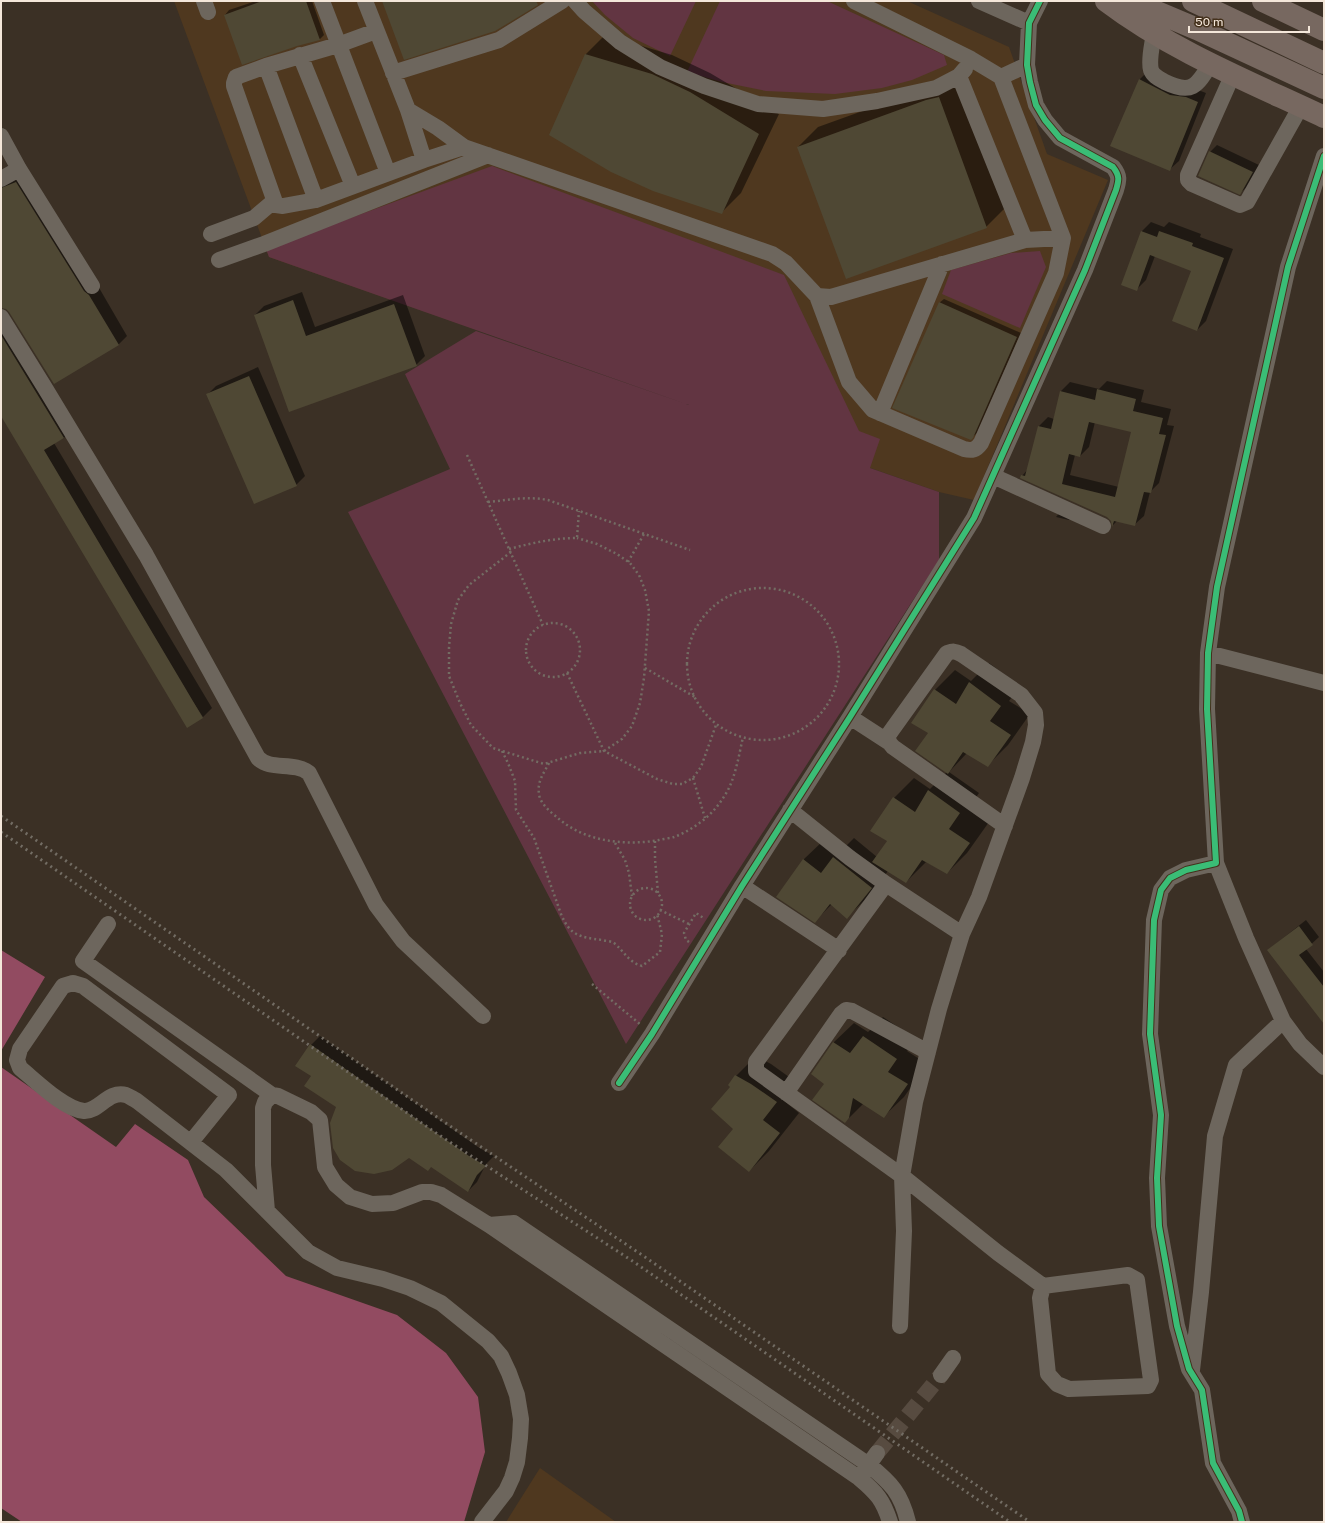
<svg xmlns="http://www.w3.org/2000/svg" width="1325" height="1523" viewBox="0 0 1325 1523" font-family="'Public Sans',sans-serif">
<rect width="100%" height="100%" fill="#3b3025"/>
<!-- built -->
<path fill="#4f381f" d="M174,1H907L1009,47L1047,154L1108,180L974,500L939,492L269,257Z
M540,1468L616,1522H506Z"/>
<!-- green -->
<path fill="#623542" d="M592,1H696L670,56L633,38L605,15Z
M720,1H827L944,55L947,65L912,80L882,88L835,94L766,91L722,82L687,72Z
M492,166L784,275L859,431L880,439L870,468L939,492V560L626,1044L348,512L450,469L405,374L476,331L689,405L269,257L266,249Z
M1040,251L1046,267L1020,328L942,294L951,270L1011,253Z"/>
<!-- forest -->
<path fill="#924b61" d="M1,950L45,977L1,1051Z
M1,1067L116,1147L135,1124L188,1160L204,1197L286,1276L397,1315L446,1353L478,1397L485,1452L464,1522H22L1,1508Z"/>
<!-- shadow -->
<path fill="#0007" fill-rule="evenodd" d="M256,1H312L324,35L320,39L225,15L229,10Z
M605,35L672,55L710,73L779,114L741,193L721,213L585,55Z
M1148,71L1206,93L1179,161L1169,170L1139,80Z
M958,78L1006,207L986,227L798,147L818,127L946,81Z
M1217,145L1259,165L1247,187L1240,193L1210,152Z
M25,173L98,286L127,336L118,345L10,311L6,308L1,307V184Z
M1151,222L1164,227L1169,222L1201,234L1200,237L1233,249L1206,321L1197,330L1192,270L1155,256L1146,280L1137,289L1122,284L1142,231Z
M302,292L315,327L403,295L425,356L416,365L290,411L255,315L264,306Z
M944,299L1021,333L977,433L970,439L939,303Z
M1,310L73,428L64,438L54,443L212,708L203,717L1,414Z
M258,367L305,476L296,485L207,395L216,386Z
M1107,381L1144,390L1141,402L1171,409L1167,425L1174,426L1159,483L1150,492L1144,516L1134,525L1117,521L1113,525L1112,520L1107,516L1022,476L1028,469L1039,426L1048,417L1054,419L1061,391L1070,382L1099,389ZM1095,422L1132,431L1119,487L1070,475L1075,455L1080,456L1089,447Z
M1066,506L1078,512L1069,520L1056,517Z
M989,663L1020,686L1009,701L1030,714L1008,745L988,765L967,753L949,772L979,793L968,809L989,822L967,853L947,873L926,862L906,882L888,871L867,898L847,917L832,904L815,921L777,897L804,859L824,840L840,852L854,838L877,857L888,840L894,798L914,778L930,789L947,772L929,733L935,690L955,670L971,681Z
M1306,920L1319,937L1306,949L1324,972V1022L1268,950Z
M883,1017L916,1039L907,1051L927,1064L904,1097L884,1116L864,1103L845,1122L826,1083L812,1074L834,1042L854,1023L868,1032Z
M320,1036L478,1147L494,1156L486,1164L477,1182L468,1191L432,1166L337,1107L312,1076L311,1045Z
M756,1056L771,1064L796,1082L783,1100L799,1113L769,1151L749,1171L735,1128L732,1087L736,1076Z"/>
<!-- building -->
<path fill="#4f4834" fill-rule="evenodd" d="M262,1H306L320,40L297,46L242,65L224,15Z
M382,1H536L538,5L495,31L404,60Z
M585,54L652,74L690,92L759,134L722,214L653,191L611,172L549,135Z
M1139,79L1170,95L1186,97L1198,102L1170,171L1110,146Z
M939,97L987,228L846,279L797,147L926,100Z
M1209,151L1253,172L1240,195L1198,176Z
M16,182L84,291L89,295L119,345L54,384L9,312L6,309L1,308V188Z
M1141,231L1157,237L1159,231L1193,243L1192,246L1224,258L1197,331L1172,321L1191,271L1150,255L1137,291L1121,285Z
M293,300L306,336L394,304L417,366L289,412L254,315Z
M939,302L1017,337L973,438L971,440L892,408Z
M1,335L64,438L44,450L203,718L187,728L1,416Z
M249,376L297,486L254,504L206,394Z
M1097,389L1136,399L1133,411L1163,418L1159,434L1166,435L1151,493L1144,492L1135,526L1114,521L1112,527L1111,521L1107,517L1020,478L1021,475L1025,476L1038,426L1051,429L1060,391L1095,400ZM1089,422L1131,432L1115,497L1062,484L1069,454L1080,457Z
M969,682L1001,706L990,721L1011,735L988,767L963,752L948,774L915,751L928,733L911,723L934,689L956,704Z
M928,790L960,813L949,829L970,843L947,874L922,860L906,883L872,862L887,841L870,831L893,797L915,812Z
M833,857L872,888L847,919L830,904L815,923L776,897L803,859L821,873Z
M1299,926L1313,945L1299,955L1324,987V1024L1267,950Z
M863,1036L897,1059L888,1072L908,1084L884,1118L853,1098L849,1118L845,1123L812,1100L824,1084L811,1074L833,1042L850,1053Z
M310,1044L469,1156L486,1166L477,1175L468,1192L431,1167L428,1171L409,1158L392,1170L374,1174L355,1171L340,1160L333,1148L330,1123L336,1107L304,1086L311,1076L295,1066Z
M735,1075L751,1084L777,1102L763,1120L780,1133L749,1172L718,1147L733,1129L711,1109L730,1087L728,1085Z"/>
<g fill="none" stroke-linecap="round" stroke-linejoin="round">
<!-- minor-tunnel -->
<path stroke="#574b40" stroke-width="16" stroke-dasharray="16 8" stroke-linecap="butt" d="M877,1453L941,1375"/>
<!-- path -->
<path stroke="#736c63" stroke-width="2.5" stroke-dasharray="2 3" stroke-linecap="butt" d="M467,455L543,625
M488,502C508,500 528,496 548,500L690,550
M509,549C532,543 554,538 577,538L579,511
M511,552L469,585L458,600L451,624L449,647V676L460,703L471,725L493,748L544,764L580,753L604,751L622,739L632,726L640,703L644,678L649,611L645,590L639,575L630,563L617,554L597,544L577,538
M628,562L644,534
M687 664a76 76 0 1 1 152 0a76 76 0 1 1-152 0Z
M526 650a27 27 0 1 1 54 0a27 27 0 1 1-54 0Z
M645,668L695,697
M567,673L604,751L657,779L673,784H682L693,778L701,767L716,725
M502,751L508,763L515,781L516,810L534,838L561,914C570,936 580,937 602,940C606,941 611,941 614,943C625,952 628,962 642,966L660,952L662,934L657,914
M549,763C544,773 537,781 539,794C540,804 552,813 559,819C586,842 626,846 659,840C664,839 670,838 674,837C695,829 714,814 725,795C735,780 739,755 743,737
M693,778L705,818
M655,841V859L658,893
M615,843L625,860L629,873L632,896
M630 904a16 16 0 1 1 32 0a16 16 0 1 1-32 0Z
M660,910L689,924
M689,942L686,940L684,933L696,913L705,919
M592,984L641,1025"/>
<!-- minor -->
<path stroke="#6d665d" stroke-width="16" d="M204,1L208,12
M322,1L388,173
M365,1L408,110L424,160L316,200L283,206L276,205L234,86V83L236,77L266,66L338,45L376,31
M575,1L584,11L620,42L660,67L704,86L758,104L823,109L877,101L936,88L959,76L965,69
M979,1L1029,23
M1154,32C1153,43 1148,59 1151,70C1153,76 1160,79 1165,82C1192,95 1197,86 1211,63
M300,55L353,186
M266,66L316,200
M393,73L499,40L562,1
M1233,74L1188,175V180L1192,184L1240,205L1247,202L1301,106
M1001,77L1027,65
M408,110L438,128L464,147L424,160
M1,136L19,169L92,286
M464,147L772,254L786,263L817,296L831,297L1025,240L959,76
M1,179L19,169
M211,234L254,218L274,201
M1025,240L1063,238
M219,260L264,244L488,155
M817,296L849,382L873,410L964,449C972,451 976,450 981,443L1056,273L1063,238L1001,77L971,59L854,1
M1,317L45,388L146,555L258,758C270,771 294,761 309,773L376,905L403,941L483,1016
M880,413L942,264
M993,476L1103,526
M1208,653L1324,683
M850,717L890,743
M790,810L850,858L886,884L962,934
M1216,863L1246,938L1283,1021L1300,1044L1324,1067
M886,884L756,1062V1071L902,1176L915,1102L939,1009L962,934L979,897L1022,778L1033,742L1036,725L1035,713L1021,695L961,654C955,651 953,651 947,653L889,734C887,740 889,743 893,747L1005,826
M742,886L839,950
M108,924L83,961L272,1095
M619,1083L652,1034L742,886L850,717L974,518L1085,270L1116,190C1119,180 1120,176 1113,167L1060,138L1045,120L1036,105L1030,82L1027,65L1029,23L1040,1
M786,1093L841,1014L846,1010L852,1011L928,1052
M191,1142L229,1095L83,986L73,983L63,986L20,1049L17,1060L20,1068C36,1081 64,1109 84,1111C99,1112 108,1090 126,1095C129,1096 133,1099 137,1101L226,1170L308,1252L337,1268L383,1279L410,1288L441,1303L488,1341L501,1356L509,1373L517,1395L521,1419L520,1438L517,1462L512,1478L506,1491L482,1522
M267,1211L263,1165V1108L265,1102L272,1095L278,1096L311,1112L320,1120L325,1167L336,1185L350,1197L372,1204L393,1203L422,1192H431L441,1195L489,1225L859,1478C877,1493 883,1500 890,1522
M489,1225L514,1223L869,1465C891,1483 901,1493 908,1522
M900,1326L904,1231L902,1176L998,1253L1043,1286L1040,1298L1048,1374L1057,1384L1069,1389L1148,1386L1151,1380L1137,1280L1128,1275L1043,1286
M1192,1370L1201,1292L1215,1136L1236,1065L1283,1021
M941,1375L953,1358
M862,1474L877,1453
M1242,1522L1239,1511L1213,1463L1202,1390L1189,1369L1177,1326L1159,1226L1157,1178L1161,1115L1150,1034L1154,920L1161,890L1170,878L1186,870L1216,863L1207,709L1208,653L1217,587L1288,267L1324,156"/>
<!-- highway -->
<path stroke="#776860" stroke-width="22" d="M1106,1C1172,51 1250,82 1324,117
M1131,1L1197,29L1324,88
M1193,1L1324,63
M1263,1L1324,30"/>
<!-- rail -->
<path stroke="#726c63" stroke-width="3" stroke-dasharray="2 4" stroke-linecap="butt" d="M1,816L447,1124L642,1255L1030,1522
M1,832L439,1135L631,1260L1010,1522"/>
<defs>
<path id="cycleway" d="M619,1083L652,1034L742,886L850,717L974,518L1085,270L1116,190C1119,180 1120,176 1113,167L1060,138L1045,120L1036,105L1030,82L1027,65L1029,23L1040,1
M1242,1522L1239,1511L1213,1463L1202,1390L1189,1369L1177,1326L1159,1226L1157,1178L1161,1115L1150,1034L1154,920L1161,890L1170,878L1186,870L1216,863L1207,709L1208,653L1217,587L1288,267L1324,156"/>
</defs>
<!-- cycleway casing -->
<use href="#cycleway" stroke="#44311c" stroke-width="8"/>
<!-- cycleway -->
<use href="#cycleway" stroke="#3abd76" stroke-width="6"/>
</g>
<!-- border -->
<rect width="1325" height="1523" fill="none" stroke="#f4e7da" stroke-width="4"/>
<!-- scale -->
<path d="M1189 26v6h120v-6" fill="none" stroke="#f4e7da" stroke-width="2"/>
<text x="1195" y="26" font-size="12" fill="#f4e7da" stroke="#44311c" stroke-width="3" paint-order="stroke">50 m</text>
</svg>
